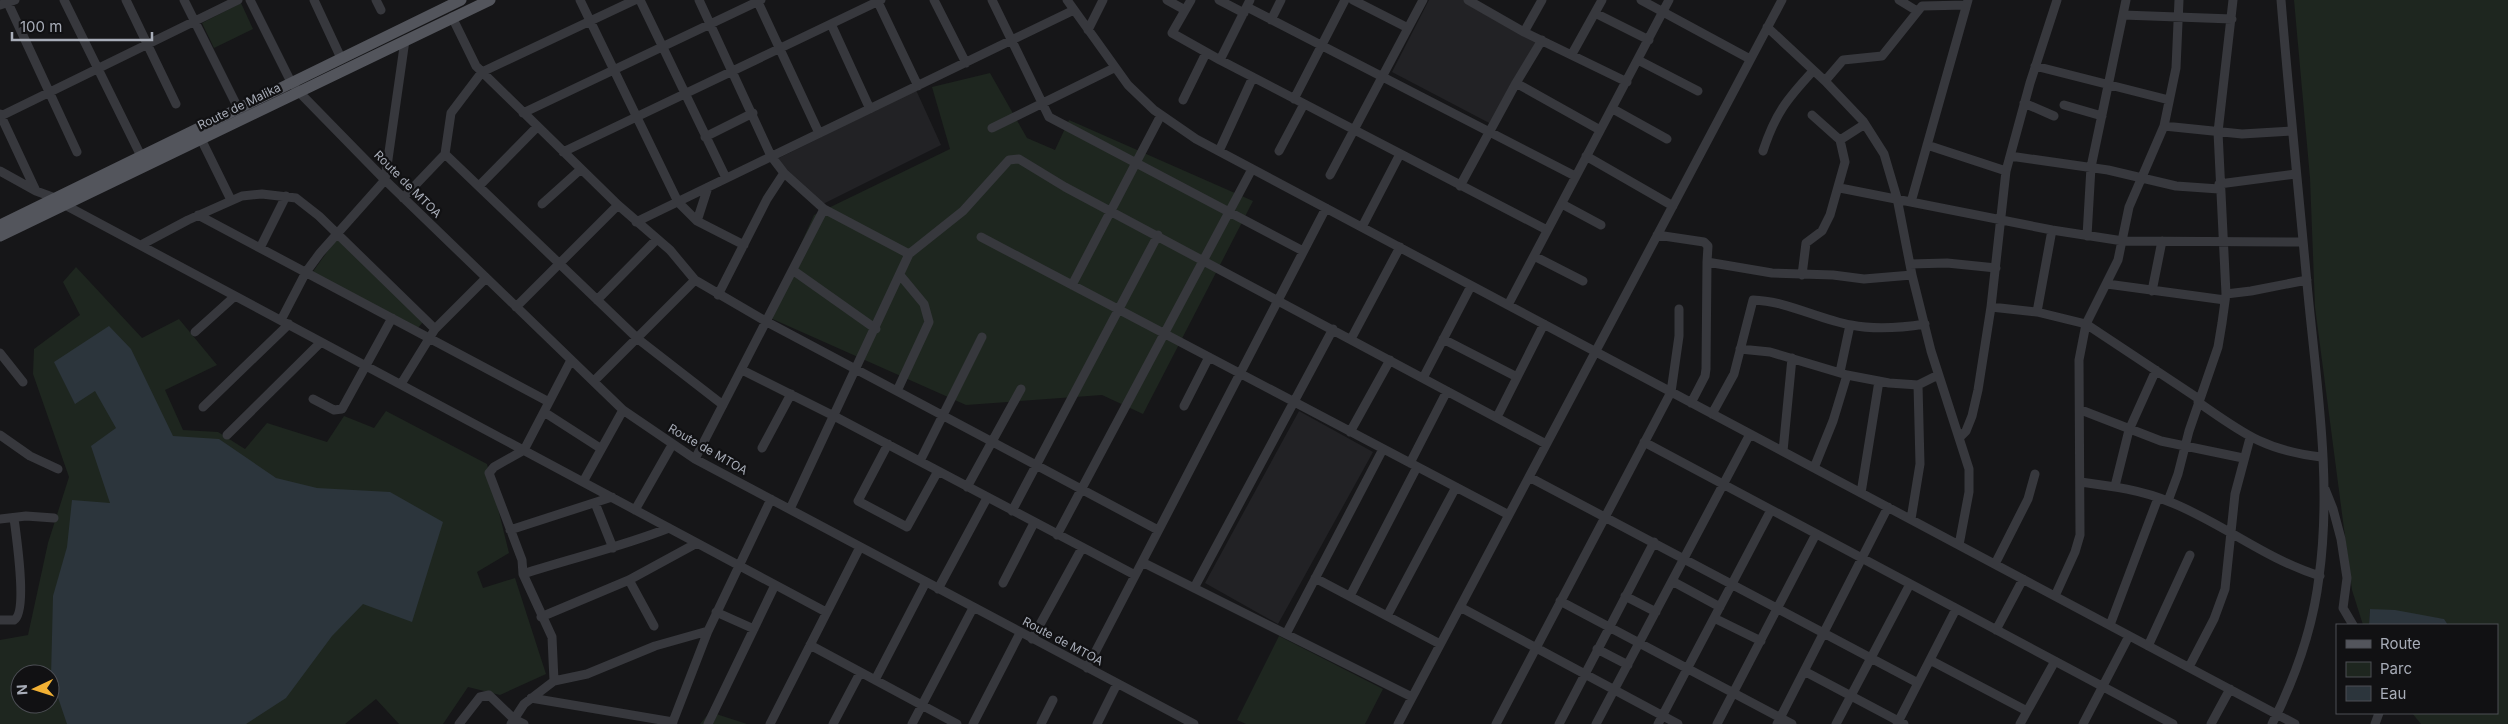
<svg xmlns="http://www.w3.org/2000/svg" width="2508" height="724" viewBox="0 0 2508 724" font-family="Inter,sans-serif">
<rect width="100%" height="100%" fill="#161618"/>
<!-- built -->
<path fill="#222225" d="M1429,0H1466L1540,39L1495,126L1392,72Z
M916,90L941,145L823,204L775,160Z
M1299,411L1373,452L1278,624L1205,583Z"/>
<!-- green -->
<path fill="#1e261f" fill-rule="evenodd" d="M2294,0H2508V724H2421L2412,713H2497V625H2448L2443,619L2370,609L2369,625H2363L2352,590L2315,307L2310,178Z
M241,3L253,29L214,48L202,23Z
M990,73L1027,138L1055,150L1069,120L1253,201L1143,414L1102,395L966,405L768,317L814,215L950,149L932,87Z
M337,238L423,322L417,329L312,273Z
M76,267L142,338L179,319L217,365L165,390L183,430L218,432L245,449L267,423L327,442L344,416L374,428L386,411L487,464L509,553L477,572L483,588L515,578L546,674L500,695L468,687L443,724H399L376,699L345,724H0V640L28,635L48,543L69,477L33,374L34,349L80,315L63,282ZM20,674H50V704H20Z
M1279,636L1383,689L1365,724H1246L1237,720Z
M710,712L747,724H700Z"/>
<!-- water -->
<path fill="#2c353c" d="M109,326L131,349L173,436L219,439L276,478L317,488L390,492L443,522L412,622L363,604L332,636L286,698L246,724H67L51,677L53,596L67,547L72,500L110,503L91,446L116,428L95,391L75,404L54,362Z
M2370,609L2395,610L2444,619L2448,625H2369Z"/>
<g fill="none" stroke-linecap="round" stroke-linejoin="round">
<!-- minor -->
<path stroke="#37383d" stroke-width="9" d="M64,0L141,156
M126,0L176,104
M184,0L238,108
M250,0L291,82L299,92L385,180L623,410L695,459L1194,724
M314,0L341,58
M376,0L381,10
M580,0L678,202L697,221L744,245
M640,0L726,178
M699,0L771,156L784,173L767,199L718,295
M757,0L819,133
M877,0L918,86
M934,0L966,63
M992,0L1049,117L1303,251
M1067,0L1128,85L1154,110L1196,139L2295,724
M1167,0L1185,10
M1191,0L1172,33L1220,60L1547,230
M1219,0L1244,13
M1353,0L1408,28
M1468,0L1524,32L1627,82
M1641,0L1750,59
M1899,0L1917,11
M8,3L77,152
M0,5L15,0
M1247,7L1575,176
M1595,13L1649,40
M2123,15L2232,19
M452,17L476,66L618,205L670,250L695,280L767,322L1158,530
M1271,20L1281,0
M831,24L870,109
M1767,27L1825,81L1863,121L1884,154L1897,198L1912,275L1931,351L1969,469V492L1959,545
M1088,30L1103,0
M1524,32L1542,0
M1542,40L1516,83L1600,130
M1572,54L1602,0
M1220,60L1250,0
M1638,60L1698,91
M2035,66L2169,100
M1825,81L1843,60L1882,56L1922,6L1966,5
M1294,99L1345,0
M1183,100L1206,53
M2024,103L2054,116
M2064,105L2102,116
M1613,109L1667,139
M523,113L761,0
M0,114L36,191
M1,116L238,0
M2164,126L2242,134L2292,131
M992,128L1114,68
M705,137L753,113
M201,139L231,200
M1840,140L1865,124
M1927,145L2006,171
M1219,151L1253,77
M1279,151L1304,104
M1763,151C1775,114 1787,99 1813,71
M563,152L881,0
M445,154L638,339L723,405
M1586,156L1673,206
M2010,156L2108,170L2176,186L2219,189
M0,171L36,191L55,198
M784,173L824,209L909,254L790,509
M1330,175L1423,0
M2219,184L2296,174
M479,186L537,127
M1460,186L1516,83
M1840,188L2052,230L2123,241L2303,242
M403,198L445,154L451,113L482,72L635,0
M1911,202L1968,0
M542,204L581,169
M1562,204L1601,225
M65,205L826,612
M198,215L549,402
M697,221L708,187
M636,222L1074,10
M1362,227L1400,154
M1657,235L1704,242L1708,246L1707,262L1772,273L1833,275L1864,279L1912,275
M2087,236L2091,167L2126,0
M981,237L1509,515
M141,245L188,220L242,196L262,194L296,198L319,216L435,329
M260,248L286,196
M909,254L963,211L1009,160L1019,159L1065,187L1546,444
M1534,256L1583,281
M1910,264L1947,263L1996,268
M794,271L876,329
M1802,275L1806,243L1822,231L1830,215L1845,162L1840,140L1812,115
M2107,284L2225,300
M1072,285L1161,115
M2152,291L2162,241
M2226,294L2251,291L2307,280
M597,300L656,240
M1508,305L1669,0
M516,307L618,205
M1991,307L2037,312L2086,324L2199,399
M2037,312L2052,230
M281,320L306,272L320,253L385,180L405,40
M195,332L235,296
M1351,339L1400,247
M1443,339L1517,377
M1740,349L1770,352L1847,375L1889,383L1918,385L1938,375
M0,353L23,382
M742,370L834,416L1135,575
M1840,372L1850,325
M1423,378L1471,286
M594,381L695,280
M401,384L435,329L486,278
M897,391L929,322L924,304L900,275
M313,399L334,410L342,409L392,318
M2198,402C2244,434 2264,450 2321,457
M1691,403L1705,376L1706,369L1707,262
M1184,406L1209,357
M203,407L289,324
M2081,410L2161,441L2243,458
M544,412L600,448
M1712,414L1734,374L1753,300C1787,301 1818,319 1851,325C1876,330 1900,328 1925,324
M1497,417L1544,324
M1350,432L1390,360
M0,435L30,456L58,469
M227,435L321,342
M1959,438L1966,431L1972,416L1978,390L1991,307L2006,171L2030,83L2057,0
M1644,442L2173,724
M888,444L858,501L907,527L938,471
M762,448L791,394
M1783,451L1792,358
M695,459L824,209
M920,461L982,337
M1410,463L1447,391
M1814,468L1833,421L1847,375
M1529,477L1918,683
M583,482L623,410
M2081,482C2111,486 2142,490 2170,502C2223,523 2263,558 2320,576
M2115,486L2129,430L2156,370
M967,487L1021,389
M2325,489L2333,509L2341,539L2347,578L2343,608L2353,625
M1861,493L1879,381
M2168,501L2178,474L2189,431L2218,347L2222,323L2226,294L2218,132L2233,0
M595,503L613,548
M635,510L672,445
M1012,511L1158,235
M0,519L26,516L54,518
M1911,519L1920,464L1918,385
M510,530L612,497
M1057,535L1252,169
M1142,562L1412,697
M1995,564L2028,499L2035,474
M523,574C572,558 621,547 669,528
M1315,578L1440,644
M629,580L654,626
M1672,581L1720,607
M1003,583L1034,523
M1194,588L1333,329
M938,589L987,498
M1350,596L1417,467
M1625,596L1656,612
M2055,596L2075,552L2080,535L2079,360L2086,324L2118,260L2129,207L2164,126L2176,68L2179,0
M1560,601L1792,724
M1460,607L1678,724
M716,612L754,629
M1387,616L1456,487
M541,617L629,580L697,543
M1714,618L1761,641
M0,620H14C28,612 16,535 14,518
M2110,625L2158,498
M1996,630L2023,579
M1286,634L1383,449
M1032,639L1082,548
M810,645L957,724
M2148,646L2190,555
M1597,649L1628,665
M1930,660L2027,711
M2189,667L2214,619L2225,589L2235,494L2250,438
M1087,668L1326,208
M1804,671L1904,724
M875,680L926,582
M554,681L552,637L523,574L522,560L489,473L494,467L524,450L571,360
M531,698L673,722
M459,724L480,697L489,695L514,719L524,724
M511,724L524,704L554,681L587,674L655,646L708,631
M672,724L708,631L771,499
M708,724L775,585
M770,724L860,547
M833,724L860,673
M912,724L973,608
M973,724L1020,633
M1041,724L1053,700
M1097,724L1117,684
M1398,724L1782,0
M1496,724L1671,392L1679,336V309
M1559,724L1654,542
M1596,724L1750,434
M1658,724L1771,510
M1717,724L1816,534
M1777,724L1888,507
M1836,724L1910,584
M1897,724L1956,609
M2020,724L2055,661
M2083,724L2129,636
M2211,724L2230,689
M2272,724C2295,678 2313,628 2319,577C2332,484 2317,387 2308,294C2299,196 2289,98 2281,0
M2375,724L2379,713"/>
<!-- major -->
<path stroke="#53555c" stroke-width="11" d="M0,225L461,0
M0,236L490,0"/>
</g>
<g text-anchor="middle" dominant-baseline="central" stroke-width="4.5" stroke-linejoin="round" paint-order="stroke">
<!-- street labels -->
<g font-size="12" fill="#a8adb8" stroke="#111113">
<text transform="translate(239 106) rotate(-26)">Route de Malika</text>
<text transform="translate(408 184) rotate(45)">Route de MTOA</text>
<text transform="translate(708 449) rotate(30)">Route de MTOA</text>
<text transform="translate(1063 641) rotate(28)">Route de MTOA</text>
</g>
</g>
<!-- legend -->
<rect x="2336" y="624" width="162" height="90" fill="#111113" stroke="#4d4f55"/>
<rect x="2346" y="640" width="25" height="8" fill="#53555c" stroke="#4d4f55"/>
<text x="2380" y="649" font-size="15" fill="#a8adb8">Route</text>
<rect x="2346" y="662" width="25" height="15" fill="#1e261f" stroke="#4d4f55"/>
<text x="2380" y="674" font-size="15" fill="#a8adb8">Parc</text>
<rect x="2346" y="686" width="25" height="15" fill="#2c353c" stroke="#4d4f55"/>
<text x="2380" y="699" font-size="15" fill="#a8adb8">Eau</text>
<!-- north arrow -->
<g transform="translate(35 689) rotate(266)"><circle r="24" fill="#111113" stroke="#4d4f55"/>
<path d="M0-4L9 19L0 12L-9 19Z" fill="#f2b134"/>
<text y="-8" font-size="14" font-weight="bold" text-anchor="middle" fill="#a8adb8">N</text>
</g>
<!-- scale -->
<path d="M12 32v8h140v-8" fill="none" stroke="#a8adb8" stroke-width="2.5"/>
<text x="20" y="32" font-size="15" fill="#a8adb8" stroke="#111113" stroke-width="4" paint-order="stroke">100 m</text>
</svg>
